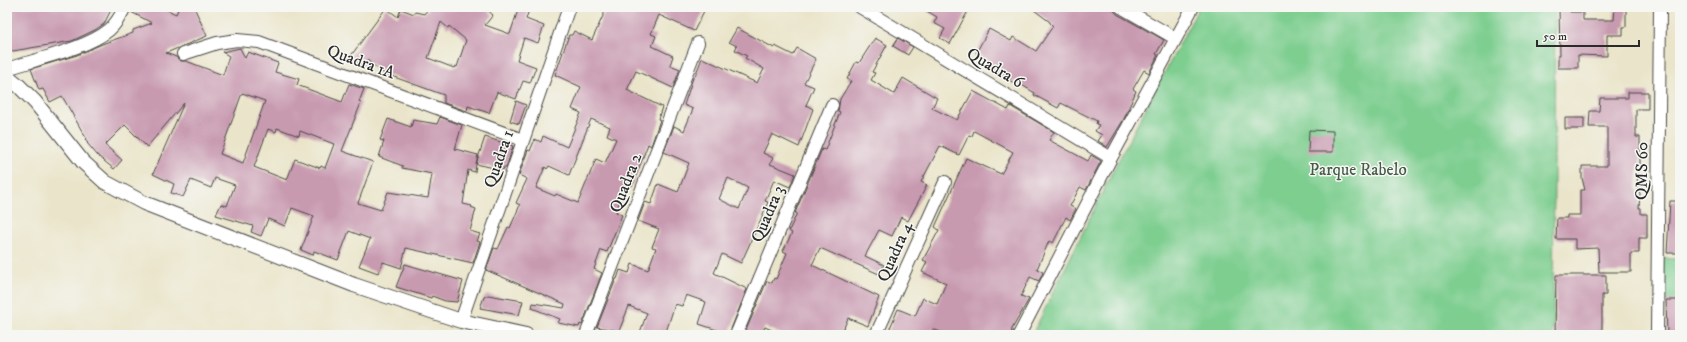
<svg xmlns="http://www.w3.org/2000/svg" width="1687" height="342" viewBox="0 0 1687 342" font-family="'IM FELL DW Pica',serif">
<rect width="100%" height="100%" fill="#f6f6f2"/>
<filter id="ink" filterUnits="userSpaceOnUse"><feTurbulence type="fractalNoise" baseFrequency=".025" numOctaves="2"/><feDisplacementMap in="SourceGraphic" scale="8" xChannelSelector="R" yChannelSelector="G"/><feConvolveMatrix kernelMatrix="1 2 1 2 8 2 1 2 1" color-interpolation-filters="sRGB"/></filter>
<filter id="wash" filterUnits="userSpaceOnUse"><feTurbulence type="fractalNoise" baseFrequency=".012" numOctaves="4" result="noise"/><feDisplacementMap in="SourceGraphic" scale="16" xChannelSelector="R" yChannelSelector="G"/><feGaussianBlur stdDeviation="0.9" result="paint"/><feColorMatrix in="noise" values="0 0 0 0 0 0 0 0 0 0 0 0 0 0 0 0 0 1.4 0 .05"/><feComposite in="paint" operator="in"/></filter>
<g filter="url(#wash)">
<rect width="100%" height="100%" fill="#eae5ca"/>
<!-- green -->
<path fill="#7dce8f" stroke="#547c5d" d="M1199,7H1555L1553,335H1032L1115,167Z
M1658,258L1680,259V307L1679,303L1659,302Z"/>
<g id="blocks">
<!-- building -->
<path fill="#c89ab0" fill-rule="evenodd" d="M7,7H104L111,10L104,24L95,30L72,41L7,52Z
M132,7H161L176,14L179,7H194L207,36L166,53L176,57L181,61H186L223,75L229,56L222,52L240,48L245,58L248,52L278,63L275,72L299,79L297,85L342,102L349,84L364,89L359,102L361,103L342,151L373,162L358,203L381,210L388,192L428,198L432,174L402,168L403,166L379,157L384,141L380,140L388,119L411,127L413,120L437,124L440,117L462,125L455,149L478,155L476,164L485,137L513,146L506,168L504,167L503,170L476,164L475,172L468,170L463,204L472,206L471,207L476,209L470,231L480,234L477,241L480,242L473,263L406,248L401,268L383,262L378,273L359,266L370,239L349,231L338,260L314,251L313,255L301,250L314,216L292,208L285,226L268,219L261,236L251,232L253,226L216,215L221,204L227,206L235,185L215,178L211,188L191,180L183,197L171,193L174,184L153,174L184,103L147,147L125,125L105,145L122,160L114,169L98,156L87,143L88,142L85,139L86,138L62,96L50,102L43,89L39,90L31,69L77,55L102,44L133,33V30L152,23L131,12ZM242,93L265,101L243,163L220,154ZM277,128L299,136L300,131L334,144L325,168L321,166L320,168L295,159L287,180L254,167L268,129L276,132Z
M430,7H484L493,15L485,25L510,34L519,7H530L526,19L544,26L538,43L524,38L517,60L536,67L530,83L523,81L516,99L497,92L489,113L468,106L467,111L444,103V95L383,73L367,60L363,66L350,57L386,8L398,17L401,9L414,14L415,12L424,14ZM441,22L448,28L449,26L466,40L457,67L455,66L454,68L428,58Z
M607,7H706L694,31L659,15L651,34L656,36L652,46L673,56L670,65L680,69L673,88L636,71L627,90L662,107L658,119L660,120L651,146L648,144L632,186L626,184L616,212L622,215L607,252L601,250L594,269L602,273L582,325L580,324L579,327L558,323L560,319L532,308L533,303L564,308L565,304L486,270L494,248L498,249L508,227L510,228L520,205L516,203L527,179L519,175L528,150L530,151L535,139L541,142L543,136L567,147L581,113L572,109L581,87L555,75L569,35H572L574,31L592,40ZM591,119L610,127L607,135L616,139L605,163L596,159L578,203L556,194L555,196L536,188L545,167L547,169L549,166L569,175Z
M920,7H970L950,44L940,38L945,29L934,23L937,17Z
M1030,7H1111L1117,14L1164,40L1156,54L1158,55L1149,73L1144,70L1133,89L1136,91L1124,119L1107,147L1098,141L1102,135L1095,131L1099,125L1096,124L1097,121L1061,103L1058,108L1034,95L1035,93L1015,81L1014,83L985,66L989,60L976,53L989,29L1011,41L1013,37L1036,51L1053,26L1050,23V22Z
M1559,7H1570V12H1583V20H1614L1615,7H1626V27H1623V35H1607V56L1578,55V68H1558V55H1560Z
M737,28L774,48L775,46L793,55L797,48L816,59L804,83L814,87L806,105L813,109L799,147L772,134L763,153L773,158L770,164L795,174L790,187L774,180L765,201L768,202L761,219L741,263L722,254L714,273L747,289L729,334L699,324L706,302L686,295L682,306L675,304L665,335H639L647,313L629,306L619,331L597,327L616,279H617L620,270L629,273L632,264L648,270L656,248L652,247L659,229L638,221L645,202L651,204L658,184L678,192L689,163L664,152L674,126L684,131L693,109L684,105L694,75L695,76L702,58L757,83L764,69L745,58L747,56L735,50L737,46L729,42ZM728,178L748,188L739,209L719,199Z
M875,38L887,45L872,72L875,73L871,80L894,94L903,78L937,98L932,108L957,120L973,91L1008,110L1010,106L1054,132L1049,140L1088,161L1091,155L1101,161L1086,190L1080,187L1070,206L1076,209L1070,220L1066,217L1053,243L1049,241L1037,269L1043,272L1039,281L1030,277L1021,296L1029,299L1012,329L1011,335H948L933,329L930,335H887L898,309L915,316L923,298L937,304L946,283L922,272L927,262L923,260L939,230L935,227L966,158L1001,174L1013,152L974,131L972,136L969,135L959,155L940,146L921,182L927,185L908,221L901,217L892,236L879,230L865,256L884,265L879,274L820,248L812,265L879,297L868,326L848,318L841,335H783L765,327L761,335H744L767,281L772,283L774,278L776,279L787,253L783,251L792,233L789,231L797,213H795L822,149L825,150L840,112L838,111L840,99L851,81L847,79L856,62L859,63Z
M898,38L913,47L908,55L893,46Z
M1628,92H1648V109H1636V137H1640V166H1638L1637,190L1640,193L1639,208H1641V214H1647V238H1639V253H1631V272H1599L1598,248L1575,249V239H1556L1557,218H1567V215H1580V190H1585L1582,178V166H1607V127H1589L1590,111H1599L1600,98H1628Z
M516,101L526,105L519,124L510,121Z
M1565,118H1584V129H1565Z
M1309,130L1333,131V152H1308Z
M1670,201H1680V253H1667Z
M405,264L463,281L457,302L445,301L432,296L431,298L396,287Z
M1556,275H1606V295H1602V335H1555Z
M488,295L523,301L519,315L480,308L484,297Z
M1666,300H1680V325H1678V335H1667Z"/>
</g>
</g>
<g filter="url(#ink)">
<use href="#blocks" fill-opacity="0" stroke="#484743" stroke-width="1"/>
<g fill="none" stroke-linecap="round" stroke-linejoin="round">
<defs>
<path id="minor" d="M860,7L1111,158
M1121,7L1175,38
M183,54L217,43L237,40L259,42L523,140
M7,69C36,59 86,49 109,30C116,24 121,15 125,7
M461,321L569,7
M586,335L698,43
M736,335L832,105
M876,335L945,182
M1019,335L1111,158L1193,7
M1657,335L1660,7"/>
<path id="tertiary" d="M7,76L18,85L35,102L83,162L105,182L144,203L354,285L461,321L526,335"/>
</defs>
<!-- minor casing -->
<use href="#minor" stroke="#484743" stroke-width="14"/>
<!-- tertiary casing -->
<use href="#tertiary" stroke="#484743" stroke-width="16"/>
<!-- minor -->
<use href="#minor" stroke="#fff" stroke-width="12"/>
<!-- tertiary -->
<use href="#tertiary" stroke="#fff" stroke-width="14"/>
</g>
</g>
<g text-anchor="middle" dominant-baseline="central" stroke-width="3" stroke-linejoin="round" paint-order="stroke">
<!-- street labels -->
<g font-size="17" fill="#2b2b2b" stroke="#f6f6f2">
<text transform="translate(361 62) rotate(20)">Quadra 1A</text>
<text transform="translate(995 68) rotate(31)">Quadra 6</text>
<text transform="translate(499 159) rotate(-71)">Quadra 1</text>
<text transform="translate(1642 171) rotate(-89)">QMS 60</text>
<text transform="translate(626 183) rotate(-69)">Quadra 2</text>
<text transform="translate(768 214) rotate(-67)">Quadra 3</text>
<text transform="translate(895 252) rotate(-66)">Quadra 4</text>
</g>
<!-- park labels -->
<g font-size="17" fill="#445c49" stroke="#f6f6f2">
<text x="1358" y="170">Parque Rabelo</text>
</g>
</g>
<!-- margin -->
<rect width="1687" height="342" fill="none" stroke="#f6f6f2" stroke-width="24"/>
<!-- scale -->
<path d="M1537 40v6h102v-6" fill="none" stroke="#2b2b2b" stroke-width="2"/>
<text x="1543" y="40" font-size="12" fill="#2b2b2b" stroke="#f6f6f2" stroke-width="3" paint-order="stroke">50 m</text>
</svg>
